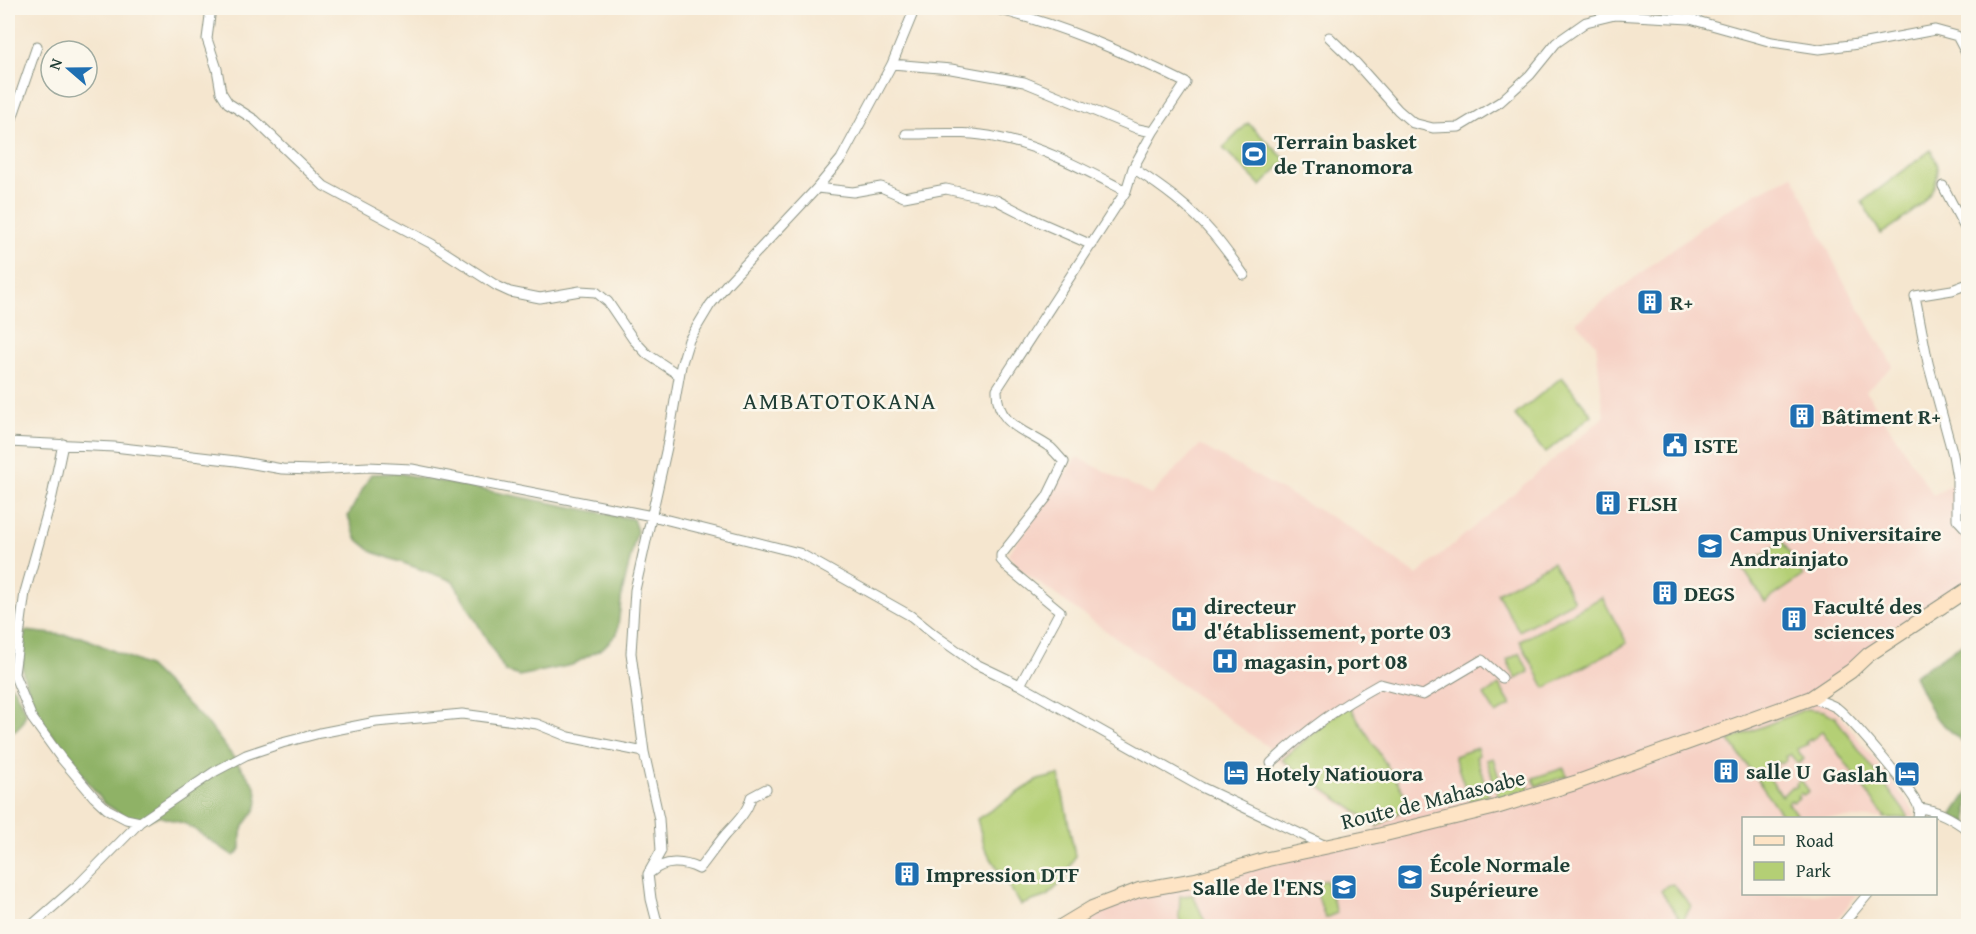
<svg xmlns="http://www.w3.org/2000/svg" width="1976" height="934" viewBox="0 0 1976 934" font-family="'Gentium Book Plus',serif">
<rect width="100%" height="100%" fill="#fbf7ec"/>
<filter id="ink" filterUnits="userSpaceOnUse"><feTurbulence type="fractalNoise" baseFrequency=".0167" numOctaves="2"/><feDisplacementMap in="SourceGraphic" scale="12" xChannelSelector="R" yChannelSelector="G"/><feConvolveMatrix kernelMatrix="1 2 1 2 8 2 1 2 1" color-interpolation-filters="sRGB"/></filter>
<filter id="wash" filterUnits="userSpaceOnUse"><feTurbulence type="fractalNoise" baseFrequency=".008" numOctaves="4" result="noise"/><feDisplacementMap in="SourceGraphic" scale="24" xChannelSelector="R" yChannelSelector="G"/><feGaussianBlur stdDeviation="1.35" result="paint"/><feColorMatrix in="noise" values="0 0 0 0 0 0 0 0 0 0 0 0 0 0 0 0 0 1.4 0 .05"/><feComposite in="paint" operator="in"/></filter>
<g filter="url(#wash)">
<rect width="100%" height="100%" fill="#f5e6cf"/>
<!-- built -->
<path fill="#f6d1c5" d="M1793,175L1841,277L1893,366L1866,391L1933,495L1955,484L1968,517V582L1815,689L1843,719L1910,805L1914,814V818H1744V894H1857L1832,926H1068L1098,908L1378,830L1272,757L1275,752L1021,570L1008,554L1077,457L1151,495L1200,445L1349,527L1417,575L1604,417L1596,344L1576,322L1715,217L1755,194Z"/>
<!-- green -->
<path fill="#b4cf75" stroke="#6a8654" stroke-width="1.5" d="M1248,123L1286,160L1261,186L1223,148Z
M1931,150C1933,156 1938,162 1938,168C1938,199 1904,219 1881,234L1862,202Z
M1562,377L1592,415L1545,453L1515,415Z
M1783,542L1803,576L1765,602L1742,567Z
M1553,562L1574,601L1519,631L1497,593Z
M1602,597L1627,643L1545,688L1520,641Z
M1520,653L1529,672L1516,679L1507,660Z
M1499,685L1511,705L1496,714L1484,695Z
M1349,705L1411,804L1379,826L1377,827L1379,823L1371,822L1282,760L1322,725Z
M1806,709L1824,711L1835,717L1908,816V818H1884L1885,817L1822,731L1812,741L1811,739L1806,742L1808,744L1797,749L1804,759L1798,764L1790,754L1785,757L1787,760L1781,764L1779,762L1775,765L1777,768L1771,772L1769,769L1765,772L1782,796L1792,786L1794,788L1797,786L1796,784L1801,780L1809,791L1803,795L1801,793L1797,796L1799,798L1793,802L1791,800L1788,803L1799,818H1784L1729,740Z
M1477,748L1479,755L1476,757L1489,795L1470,802L1454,756Z
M1493,758L1502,788L1527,781L1529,789L1499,798L1487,760Z
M1564,768L1567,776L1536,786L1533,778Z
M1059,775L1075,856L1064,880L1047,896L1021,905L985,849L977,819L1038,780Z
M1326,880L1337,913L1325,918L1314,884Z
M1673,884L1691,906L1682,922L1661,891L1668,885Z
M1193,895L1207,926H1184L1179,919L1180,896Z"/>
<!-- forest -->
<path fill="#8fb266" stroke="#57784d" stroke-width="1.5" d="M397,473L633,519L637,531L622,593L617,634L603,648L572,665L519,676L505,671L453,581L373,552L356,538L348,516L371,474Z
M25,631L82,637L148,666L209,725L255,786C263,813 252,809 242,830C240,835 241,843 241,849L234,856L186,824L158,816L148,820L127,818L104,803L38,716L23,674L22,653Z
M1968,640V744L1967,746L1933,715L1914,676Z
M8,684L14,688L26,713L22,724L8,736Z
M1968,792V824L1952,816Z"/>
</g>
<g filter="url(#ink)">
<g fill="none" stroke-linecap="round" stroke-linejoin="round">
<defs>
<path id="street" d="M211,8L207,39L217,69L221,92L228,103L255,120L324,186L432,244L497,286L510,292L540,298L580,291L596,292L608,302L633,339L647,354L679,375
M992,8C1060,24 1124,52 1186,83L1153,132L1133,168L1126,191L997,389C996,426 1026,430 1051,448C1055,452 1060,458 1064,462L1047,497L1001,555V560L1008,568L1060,611L1020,685
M1329,37L1356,63L1398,110L1413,123L1433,128L1459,127L1500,102L1530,75L1556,43L1586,22L1615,15L1690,19L1772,42L1819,49L1866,43L1935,30L1957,36L1968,57
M892,64L951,69L1024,82L1138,129L1153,132
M8,130L37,46
M906,134C936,134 968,131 998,138C1044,147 1085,170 1126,191
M1133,168C1162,187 1190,207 1213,234C1224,247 1234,261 1244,275
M1943,186L1968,234
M817,188L853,192L881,187L904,197L946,189L996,200L1037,221L1092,245
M1968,284L1952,290L1915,296L1928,363L1953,455L1957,478V519L1968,531
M8,442L114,447L236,461L282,469L313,470L368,467L412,469L652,516L799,553L911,616L936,636L976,664L1020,685L1201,787L1326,846
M63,444L52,496L25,592L14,674L32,718L61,758L94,797L107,809L126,819L140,822
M1811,698C1820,701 1829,703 1837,708C1850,718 1917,795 1919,809C1919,812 1918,815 1918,818
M1271,763C1308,729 1337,708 1380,684L1423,695L1482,660L1502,678
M1919,808C1938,810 1953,819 1968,830
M651,872C665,860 683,861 699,869C708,858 716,846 725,835C735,824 748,812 751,797L766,789
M31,926L79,884L140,822L214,772L246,755L282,743L320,733L376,722L462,714L537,724L569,737L644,752
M658,926L651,899L648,874L661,851L659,819L644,752L631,653L635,590L667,447L681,366L689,340L710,305L726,285L817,188L841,159L892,64L915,8
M1841,926L1868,894"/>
<path id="secondary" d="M1062,926L1092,908L1139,890L1196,880L1268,859L1381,835L1496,807L1575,783L1811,698L1851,671L1868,655L1968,589"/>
</defs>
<!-- street casing -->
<use href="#street" stroke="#8a9282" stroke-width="11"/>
<!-- secondary casing -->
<use href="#secondary" stroke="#8a9282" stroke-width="16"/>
<!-- street -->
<use href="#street" stroke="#fff" stroke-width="9"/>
<!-- secondary -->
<use href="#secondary" stroke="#fee4c5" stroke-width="14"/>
</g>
</g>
<!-- icons -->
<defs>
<symbol id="stadium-square" viewBox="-11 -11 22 22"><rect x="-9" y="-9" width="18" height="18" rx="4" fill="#1f6fb2" stroke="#fbf7ec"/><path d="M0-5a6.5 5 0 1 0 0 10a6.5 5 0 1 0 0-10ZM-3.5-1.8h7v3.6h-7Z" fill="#fff"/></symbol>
<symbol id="building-square" viewBox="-11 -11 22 22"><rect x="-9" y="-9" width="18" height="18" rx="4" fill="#1f6fb2" stroke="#fbf7ec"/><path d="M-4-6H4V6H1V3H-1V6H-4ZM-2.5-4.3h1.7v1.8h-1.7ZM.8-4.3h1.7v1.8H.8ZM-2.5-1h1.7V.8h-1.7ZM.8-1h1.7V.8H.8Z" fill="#fff"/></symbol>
<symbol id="civic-square" viewBox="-11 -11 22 22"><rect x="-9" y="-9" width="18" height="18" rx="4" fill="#1f6fb2" stroke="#fbf7ec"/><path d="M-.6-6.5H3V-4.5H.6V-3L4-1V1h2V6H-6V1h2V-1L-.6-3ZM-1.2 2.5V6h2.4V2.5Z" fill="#fff"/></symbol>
<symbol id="university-square" viewBox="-11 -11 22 22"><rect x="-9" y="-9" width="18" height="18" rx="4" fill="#1f6fb2" stroke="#fbf7ec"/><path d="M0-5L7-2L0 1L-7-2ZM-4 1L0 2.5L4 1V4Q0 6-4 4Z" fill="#fff"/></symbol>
<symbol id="hospital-square" viewBox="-11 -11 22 22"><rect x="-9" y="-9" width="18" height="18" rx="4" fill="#1f6fb2" stroke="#fbf7ec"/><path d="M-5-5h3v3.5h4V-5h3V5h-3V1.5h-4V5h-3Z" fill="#fff"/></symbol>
<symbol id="hotel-square" viewBox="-11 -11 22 22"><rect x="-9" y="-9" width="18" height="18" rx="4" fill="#1f6fb2" stroke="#fbf7ec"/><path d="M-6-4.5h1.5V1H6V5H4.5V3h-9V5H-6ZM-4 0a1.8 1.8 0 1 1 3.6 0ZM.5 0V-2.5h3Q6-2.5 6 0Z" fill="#fff"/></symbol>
</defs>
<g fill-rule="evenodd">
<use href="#stadium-square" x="1239" y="139" width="30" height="30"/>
<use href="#building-square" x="1635" y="287" width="30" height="30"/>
<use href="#building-square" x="1787" y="401" width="30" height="30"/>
<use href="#civic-square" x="1660" y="430" width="30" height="30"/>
<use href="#building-square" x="1593" y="488" width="30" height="30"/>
<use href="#university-square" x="1695" y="531" width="30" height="30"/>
<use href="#building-square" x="1650" y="578" width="30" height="30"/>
<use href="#hospital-square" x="1169" y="604" width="30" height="30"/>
<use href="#building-square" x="1779" y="604" width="30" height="30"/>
<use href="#hospital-square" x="1210" y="646" width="30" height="30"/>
<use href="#building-square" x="1711" y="756" width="30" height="30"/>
<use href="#hotel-square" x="1221" y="758" width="30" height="30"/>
<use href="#hotel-square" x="1892" y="759" width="30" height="30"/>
<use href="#building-square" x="892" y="859" width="30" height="30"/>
<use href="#university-square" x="1395" y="862" width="30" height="30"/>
<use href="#university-square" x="1329" y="872" width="30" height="30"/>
</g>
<g text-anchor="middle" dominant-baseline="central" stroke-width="5" stroke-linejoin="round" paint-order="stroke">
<!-- poi labels -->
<g font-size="22" font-weight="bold" fill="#1f3d34" stroke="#fbf7ec" text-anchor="start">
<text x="1274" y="141">Terrain basket<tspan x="1274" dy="25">de Tranomora</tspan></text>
<text x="1670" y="302">R+</text>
<text x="1822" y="416">Bâtiment R+</text>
<text x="1694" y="445">ISTE</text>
<text x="1628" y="503">FLSH</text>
<text x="1730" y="533">Campus Universitaire<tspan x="1730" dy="25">Andrainjato</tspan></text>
<text x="1684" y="593">DEGS</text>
<text x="1204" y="606">directeur<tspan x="1204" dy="25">d'établissement, porte 03</tspan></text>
<text x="1814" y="606">Faculté des<tspan x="1814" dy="25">sciences</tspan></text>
<text x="1244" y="661">magasin, port 08</text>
<text x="1746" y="771">salle U</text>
<text x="1256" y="773">Hotely Natiouora</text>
<text x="1888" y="774" text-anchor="end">Gaslah</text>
<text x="1430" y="864">École Normale<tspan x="1430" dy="25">Supérieure</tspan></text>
<text x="926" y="874">Impression DTF</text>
<text x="1324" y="887" text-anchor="end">Salle de l'ENS</text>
</g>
<!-- street labels -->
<g font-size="22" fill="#1f3d34" stroke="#fbf7ec">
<text transform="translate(1433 799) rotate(-14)">Route de Mahasoabe</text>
</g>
<!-- neighbourhood labels -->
<g font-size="24" letter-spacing="1.5" fill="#1f3d34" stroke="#fbf7ec">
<text x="840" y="400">AMBATOTOKANA</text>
</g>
</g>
<!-- margin -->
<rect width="1976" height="934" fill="none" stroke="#fbf7ec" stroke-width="30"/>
<!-- legend -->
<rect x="1742" y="817" width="195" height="78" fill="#fbf7ec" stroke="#a3ada2" stroke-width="1.5"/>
<rect x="1754" y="836" width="30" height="9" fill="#fee4c5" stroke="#a3ada2" stroke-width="1.5"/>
<text x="1796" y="847" font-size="18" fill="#1f3d34">Road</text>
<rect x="1754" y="862" width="30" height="18" fill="#b4cf75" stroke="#a3ada2" stroke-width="1.5"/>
<text x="1796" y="877" font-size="18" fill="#1f3d34">Park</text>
<!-- north arrow -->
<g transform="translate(69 69) rotate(290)"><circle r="28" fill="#fbf7ec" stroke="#a3ada2" stroke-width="1.5"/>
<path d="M0-4.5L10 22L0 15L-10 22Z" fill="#1f6fb2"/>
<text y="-9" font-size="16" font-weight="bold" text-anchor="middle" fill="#1f3d34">N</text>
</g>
</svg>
